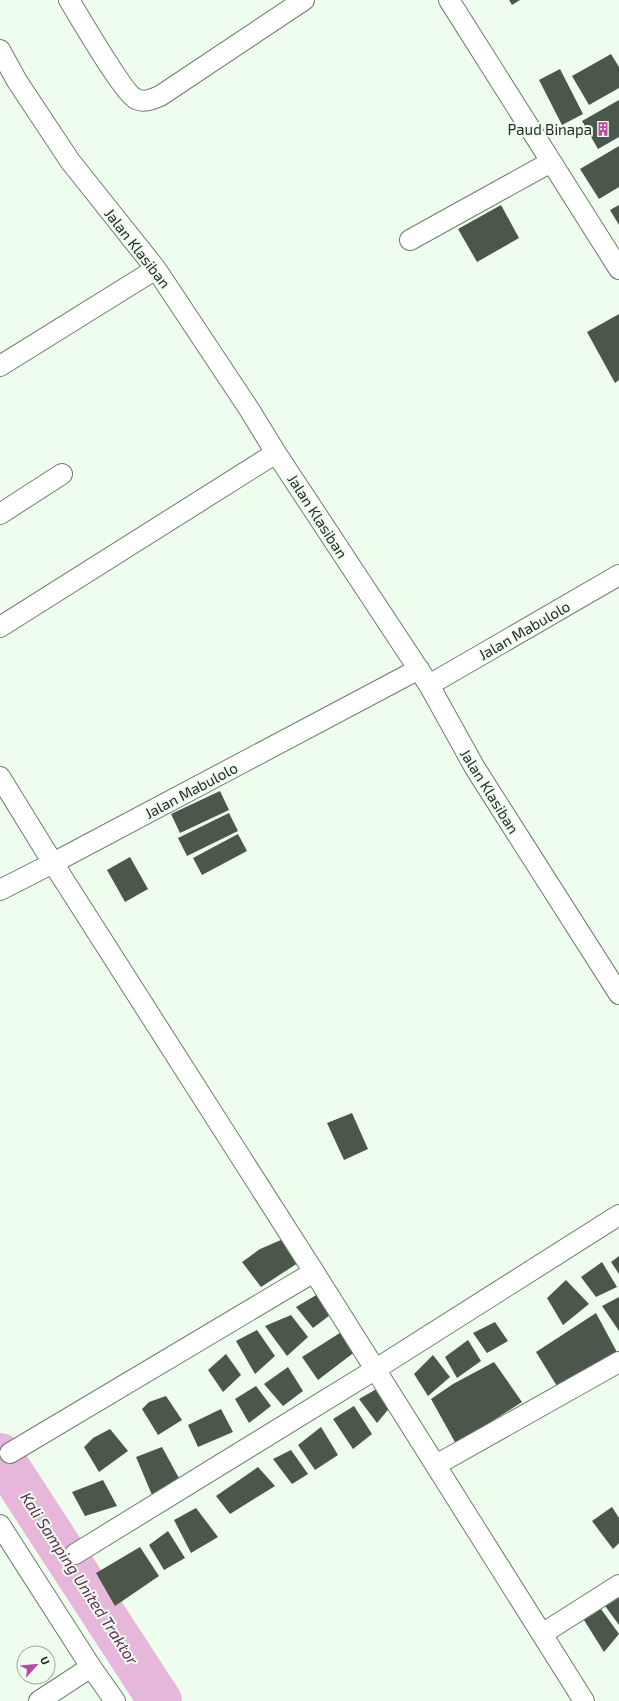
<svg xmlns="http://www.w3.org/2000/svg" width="619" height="1701" viewBox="0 0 619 1701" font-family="'Exo 2',sans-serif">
<rect width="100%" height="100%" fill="#effdef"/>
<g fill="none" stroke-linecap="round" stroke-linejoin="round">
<!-- river -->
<path stroke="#e6b7da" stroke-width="44" d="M0,1455L160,1701"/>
</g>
<!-- building -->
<path fill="#4b574b" d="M509,0H520L512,5Z
M611,54L619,67V88L589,105L572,76Z
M560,69L583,114L562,125L539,80Z
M619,100V137L598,149L582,121Z
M619,146V187L599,199L580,169Z
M501,205L519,238L477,262L458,229Z
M619,205V225L610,210Z
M619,314V380L615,383L587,332Z
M220,791L229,810L180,833L171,814Z
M229,813L238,831L187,856L178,838Z
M238,834L247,851L202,875L193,858Z
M130,857L148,889L125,902L107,870Z
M352,1113L368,1149L344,1160L327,1123Z
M281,1240L298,1263L261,1287L242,1262L260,1249Z
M619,1256V1274L611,1262Z
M602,1262L617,1287L596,1297L581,1277Z
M566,1280L589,1304L563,1325L547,1298Z
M318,1294L334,1312L313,1328L296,1307Z
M619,1297V1331L602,1306Z
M596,1313L618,1354L560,1391L536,1352Z
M291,1315L308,1337L287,1356L265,1326Z
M495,1322L508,1341L487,1353L473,1333Z
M257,1330L275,1356L255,1374L236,1341Z
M343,1331L356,1351L318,1380L302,1357Z
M468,1340L481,1361L457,1378L445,1357Z
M226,1354L241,1375L223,1392L208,1370Z
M433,1355L450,1377L428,1396L414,1374Z
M494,1362L522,1402L456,1444L431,1399L453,1384Z
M288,1367L303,1391L283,1406L264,1384Z
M256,1386L271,1406L249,1423L235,1399Z
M380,1387L392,1405L377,1423L359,1399Z
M166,1396L182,1420L158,1435L142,1409L149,1402Z
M354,1406L372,1434L353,1449L333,1419Z
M221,1409L233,1432L198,1447L188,1425Z
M321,1427L338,1455L315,1470L298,1445Z
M110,1429L128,1451L99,1472L84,1447L93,1438Z
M162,1447L180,1480L152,1495L136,1457Z
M291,1450L308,1474L292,1484L273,1459Z
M258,1467L275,1486L230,1514L216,1496Z
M103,1480L117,1506L85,1516L72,1492Z
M612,1507L619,1518V1543L613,1549L592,1521Z
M196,1508L218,1537L191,1553L174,1520Z
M168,1531L185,1558L164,1570L149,1545Z
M140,1547L159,1576L115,1606L96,1573Z
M619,1591V1625L603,1603Z
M601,1609L619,1634L604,1652L584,1620Z"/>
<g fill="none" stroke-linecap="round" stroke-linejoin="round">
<defs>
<path id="street" d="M69,0C79,16 124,94 136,99C145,103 152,99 160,96L304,0
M449,0L619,269
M0,50L17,81L70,161L156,269L249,409L276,453L429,685L475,768L619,994
M410,240L551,162
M0,366L156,269
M0,514L62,474
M0,627L276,453
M429,685L619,575
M0,777L53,863L419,669
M0,890L53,863L314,1272
M10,1453L314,1272L584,1701
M436,1465L619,1362
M0,1525L91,1667L115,1701
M75,1554L376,1369L619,1215
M542,1634L619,1585
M39,1701L91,1667"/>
</defs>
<!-- street casing -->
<use href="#street" stroke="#6f7b6f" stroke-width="22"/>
<!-- street -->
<use href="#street" stroke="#fff" stroke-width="20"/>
</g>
<!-- icons -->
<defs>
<symbol id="building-bare" viewBox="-9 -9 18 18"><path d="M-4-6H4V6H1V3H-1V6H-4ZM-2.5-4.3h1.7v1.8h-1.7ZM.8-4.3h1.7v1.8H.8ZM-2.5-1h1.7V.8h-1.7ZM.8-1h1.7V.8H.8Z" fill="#b949a5" stroke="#effdef" stroke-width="2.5" paint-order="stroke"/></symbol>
</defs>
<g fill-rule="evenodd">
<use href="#building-bare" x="593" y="119" width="20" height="20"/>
</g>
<g text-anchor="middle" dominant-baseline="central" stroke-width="4" stroke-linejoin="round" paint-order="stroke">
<!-- poi labels -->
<g font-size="15" fill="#262b26" stroke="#effdef" text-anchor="end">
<text x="592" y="129">Paud Binapa</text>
</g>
<!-- street labels -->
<g font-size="15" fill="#262b26" stroke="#effdef">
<text transform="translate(138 248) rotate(52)">Jalan Klasiban</text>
<text transform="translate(318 516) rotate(57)">Jalan Klasiban</text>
<text transform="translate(524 630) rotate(-30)">Jalan Mabulolo</text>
<text transform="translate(191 790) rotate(-28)">Jalan Mabulolo</text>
<text transform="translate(490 791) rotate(58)">Jalan Klasiban</text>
</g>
<!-- water labels -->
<g font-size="16" font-style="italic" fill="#632b58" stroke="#effdef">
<text transform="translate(80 1578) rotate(57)">Kali Samping United Traktor</text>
</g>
</g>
<!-- north arrow -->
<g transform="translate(36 1665) rotate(63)"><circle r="19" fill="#effdef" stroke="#9fa99f"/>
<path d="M0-3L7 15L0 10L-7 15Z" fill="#b949a5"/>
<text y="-6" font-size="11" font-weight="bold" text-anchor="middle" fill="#262b26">U</text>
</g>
</svg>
